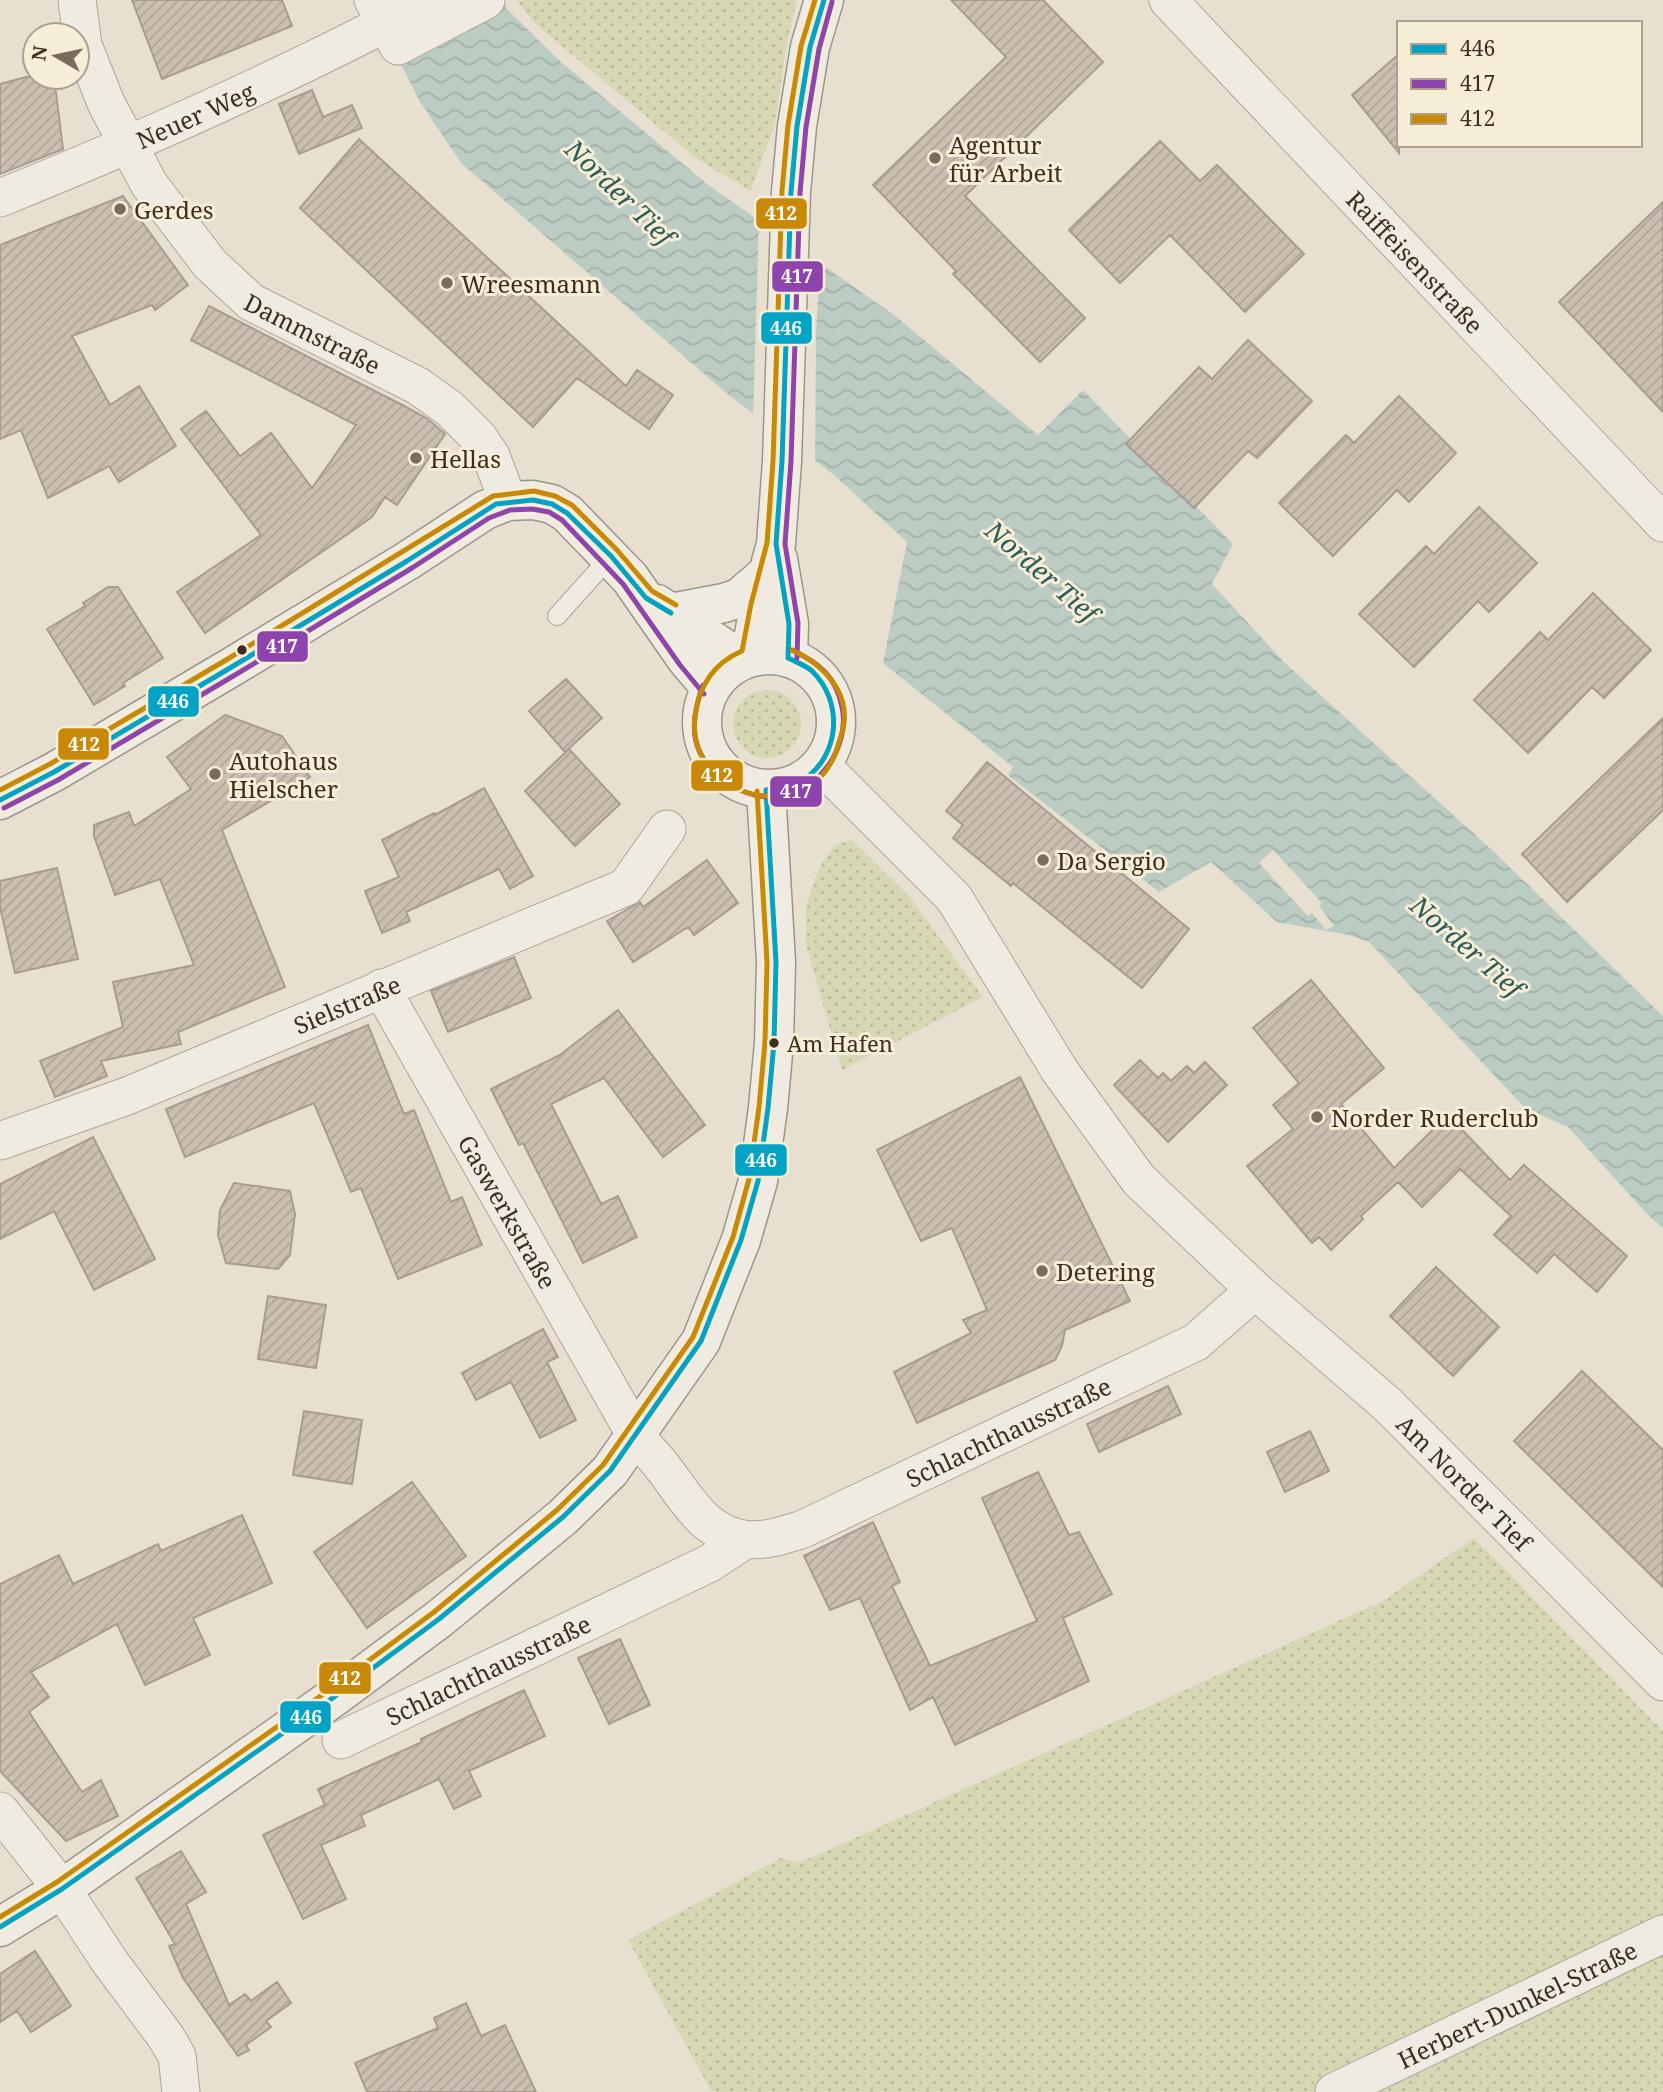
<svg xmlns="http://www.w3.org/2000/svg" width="1663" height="2092" viewBox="0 0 1663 2092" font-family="'Noto Serif',serif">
<defs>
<pattern id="grass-dots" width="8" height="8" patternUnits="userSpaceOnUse" patternTransform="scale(1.75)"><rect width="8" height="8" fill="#d6d7b3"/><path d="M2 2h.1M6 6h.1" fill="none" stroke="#b9b99a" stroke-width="1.8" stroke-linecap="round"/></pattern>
<pattern id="water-waves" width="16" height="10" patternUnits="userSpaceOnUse" patternTransform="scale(1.75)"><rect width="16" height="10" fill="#bcccc2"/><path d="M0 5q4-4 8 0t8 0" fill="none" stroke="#a2b0a6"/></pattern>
<pattern id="building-hatch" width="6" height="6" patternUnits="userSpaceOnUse" patternTransform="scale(1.75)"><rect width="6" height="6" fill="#cbbfb2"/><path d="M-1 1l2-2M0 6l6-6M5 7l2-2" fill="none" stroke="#afa499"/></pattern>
</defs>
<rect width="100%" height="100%" fill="#e7e0d1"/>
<!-- grass -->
<path fill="url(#grass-dots)" d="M517,0H797L787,42L775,123L751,191L697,159L533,22Z
M733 724a34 34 0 1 1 68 0a34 34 0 1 1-68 0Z
M852,840L909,896L983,997L842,1070L806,945V907L814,881L823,861L835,845Z
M1474,1538L1663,1731V2092H712L628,1940L781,1858L799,1863L1381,1602Z"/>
<!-- water -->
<path fill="url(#water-waves)" d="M502,0L507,9L561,62L707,184L894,315L1038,435L1083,390L1233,544L1212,584L1285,663L1492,850L1663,1016V1228L1648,1215L1568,1127L1525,1108L1369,942L1349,935L1277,922L1211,862L1159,892L1008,775L1013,767L883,663L907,542L834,475L725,392L461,163L420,102L396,54Z"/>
<!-- pier -->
<path fill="#e7e0d1" d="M759,217L820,260L816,335L815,464L753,418Z
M1273,850L1322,903L1319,906L1334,926L1326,930L1312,913L1308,916L1259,863Z"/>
<!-- building -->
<path fill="url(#building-hatch)" stroke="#a89c90" stroke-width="2" d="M132,0H282L292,26L162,79Z
M951,0H1043L1103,62L965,196L1085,318L1040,362L953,274L956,271L873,185L1006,57Z
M1399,54V153L1352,95Z
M26,77H54L63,149L0,174V84Z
M312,90L323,117L352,105L362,128L299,154L279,104Z
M359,139L626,386L637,370L673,395L649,429L577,378L533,427L300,208Z
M1160,141L1200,181L1217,165L1304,254L1245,312L1170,235L1120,283L1069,230Z
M123,196L188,285L155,310L152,305L72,336L110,405L139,386L176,446L119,482L109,466L48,498L21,430L0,439V245Z
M1663,202V412L1559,302Z
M209,306L408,408L428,419L445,434L397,505L385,497L372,517L205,633L177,592L261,535L181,429L206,411L240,456L271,433L312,488L356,425L191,340Z
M1248,340L1312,401L1257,458L1248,451L1194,508L1126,444L1199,367L1212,379Z
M1399,396L1456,453L1409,502L1397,490L1333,556L1279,503L1346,435L1354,443Z
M1479,507L1537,563L1489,612L1478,601L1414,667L1359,614L1426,546L1434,554Z
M108,587H118L163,658L123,683L125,686L94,705L47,629L85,606L83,603Z
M1593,593L1651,650L1604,698L1592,687L1528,753L1474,700L1540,632L1548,640Z
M566,679L602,718L565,752L529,711Z
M225,715L282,736L310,777L222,830L285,987L178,1032L181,1044L101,1061L107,1076L55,1097L40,1061L123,1027L113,982L194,965L160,879L115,895L94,836V825L129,812L134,826L191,789L167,757Z
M1663,718V810L1567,902L1522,854Z
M569,749L620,804L575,846L525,791Z
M987,762L1189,929L1142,988L1013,883L1011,886L953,838L963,825L946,811Z
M484,788L533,876L510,889L499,869L406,912L410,921L382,933L365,891L399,877L382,840L434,813L435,815Z
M707,860L738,903L694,935L688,927L633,962L607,921L640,902L643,907Z
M57,868L78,959L15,973L0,907V881Z
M514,957L531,998L448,1032L431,991Z
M1311,980L1384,1068L1341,1104L1394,1168L1448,1115L1510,1180L1524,1165L1627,1256L1597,1292L1554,1254L1537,1273L1494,1235L1511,1216L1460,1169L1422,1207L1398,1182L1361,1216L1363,1219L1331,1250L1319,1237L1312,1243L1247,1166L1293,1129L1273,1105L1299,1083L1253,1028Z
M618,1010L705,1125L663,1157L604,1078L551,1104L601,1204L618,1196L637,1237L583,1263L523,1143L519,1145L491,1089L560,1055Z
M368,1025L404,1114L414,1110L451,1202L462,1197L482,1245L398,1279L361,1188L351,1192L314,1103L185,1157L166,1109Z
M1140,1060L1158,1078L1163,1073L1171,1081L1187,1066L1194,1073L1205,1062L1227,1085L1168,1142L1114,1085Z
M1020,1077L1130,1301L1065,1330L1062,1346L1055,1360L917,1423L894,1372L971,1333L963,1320L987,1310L952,1228L921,1241L877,1150Z
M93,1137L155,1259L94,1290L54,1211L0,1239V1184Z
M234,1183L290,1191L295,1214L290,1255L278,1269L226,1263L218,1235L220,1210Z
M1436,1267L1499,1327L1453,1376L1390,1316Z
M268,1296L326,1305L316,1368L258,1359Z
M543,1329L558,1357L547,1362L576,1420L540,1438L511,1382L476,1400L462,1373Z
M1582,1371L1663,1450V1587L1514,1441Z
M1168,1386L1181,1414L1099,1452L1087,1424Z
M304,1411L362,1420L352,1484L293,1475Z
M1310,1431L1329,1471L1285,1492L1267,1452Z
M1038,1472L1069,1535L1079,1532L1112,1594L1063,1618L1089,1681L955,1745L933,1697L910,1710L860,1598L830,1610L804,1556L873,1522L900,1582L892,1586L930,1666L1037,1621L982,1498Z
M412,1482L466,1556L367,1628L314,1552Z
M242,1515L272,1583L193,1618L210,1655L145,1685L117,1624L31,1672L49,1697L29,1712L82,1792L101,1780L118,1816L66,1841L0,1771V1584L59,1555L73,1584L158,1544L161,1551Z
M620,1639L650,1705L609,1724L578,1658Z
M524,1690L545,1736L469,1771L481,1796L454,1809L439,1779L361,1815L365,1826L321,1845L346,1899L303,1919L263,1835L325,1805L318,1789L422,1742L421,1739Z
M181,1851L206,1892L186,1904L229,2005L245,1994L251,2001L277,1982L291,2003L266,2021L271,2027L246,2045L249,2050L238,2056L183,1978L169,1946L175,1944L136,1878Z
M35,1951L71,2006L31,2032L17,2011L0,2022V1974Z
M466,2003L481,2036L505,2025L536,2092H367L355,2063L438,2028L434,2018Z"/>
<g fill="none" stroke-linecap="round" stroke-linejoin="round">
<defs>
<path id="lane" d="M557,616L611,556"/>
<g id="street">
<path id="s1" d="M77,0L83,45L106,103L149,184L210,264L251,302L418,386L450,409L479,438L491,456L508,501"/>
<path d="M373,0L398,46L486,0"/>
<path id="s2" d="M1168,0L1663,523"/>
<path id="s3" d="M0,198C146,139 290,75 430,0"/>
<path id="s4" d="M821,765L954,898L1060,1071L1139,1180L1255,1290L1388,1405L1663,1682"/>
<path id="s5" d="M381,988L636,1436C644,1446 653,1455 661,1465C685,1495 702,1533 744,1539C765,1542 784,1535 803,1529L1196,1342L1255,1290"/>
<path id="s6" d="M0,1141L127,1096L626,887L667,829"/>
<path id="s7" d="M341,1740L710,1563L745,1540"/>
<path d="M0,1811L62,1889L110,1962L166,2037L177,2056L181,2092"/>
<path id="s8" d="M1334,2092L1663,1934"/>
</g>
<path id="secondary" d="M778,559L789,624L788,658
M657,604L742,660
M671,613L724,603L739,598L767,574
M702 722a67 67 0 1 1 134 0a67 67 0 1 1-134 0Z
M750,657L759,606L776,544L782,461L791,192L797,126L810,47L824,0
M0,800L54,772L230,668L407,561L485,510L508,501L533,500L552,504L567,513L630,578L687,660L711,688
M0,1927L62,1889L334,1697L439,1619L563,1517L610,1471L701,1341L741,1240L758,1181L768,1108L774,1043L776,962L766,790"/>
</defs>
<!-- lane casing -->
<use href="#lane" stroke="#ada599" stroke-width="20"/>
<!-- street casing -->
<use href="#street" stroke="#ada599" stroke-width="39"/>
<!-- secondary casing -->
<use href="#secondary" stroke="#9c958a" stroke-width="41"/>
<!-- lane -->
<use href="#lane" stroke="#efebe3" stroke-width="18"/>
<!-- street -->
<use href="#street" stroke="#efebe3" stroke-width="37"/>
<!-- secondary -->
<use href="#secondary" stroke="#efebe3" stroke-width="38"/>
<defs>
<path id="bus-1" d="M788,658L789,624L776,544L782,461L791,192L797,126L810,47L824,0
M766,790C778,788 792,787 803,780C840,756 844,702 812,671C805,665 796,662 788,658
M0,800L54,772L230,668L407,561L496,504L533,500L552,504L567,513L611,556L646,598L671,613
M0,1927L62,1889L334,1697L439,1619L563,1517L610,1471L701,1341L741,1240L758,1181L768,1108L774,1043L776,962L766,790"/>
<path id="bus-2" d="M797,658L798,623L785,544L791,461L800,193L806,127L819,49L832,2
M703,685C688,726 690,757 728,783C742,792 756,798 773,797C816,796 851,748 842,707C836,676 819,663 792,650
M4,808L58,780L235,675L412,568L489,518L510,510L532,509L549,512L562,520L623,584L680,665L704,694"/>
<path id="bus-3" d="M792,650C820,663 848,688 844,723C843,732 839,741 837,749C833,762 822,779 809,787C779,803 740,798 715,774C699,758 692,739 695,716C699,686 714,663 742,651L751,604L767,543L773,461L782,191L788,125L801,46L815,0
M0,790L50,764L226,660L493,496L534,491L555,496L572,505L617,550L652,591L676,605
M0,1917L57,1882L329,1690L434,1612L557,1510L603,1465L693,1337L733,1237L749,1179L759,1107L765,1042L767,962L757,791"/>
</defs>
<!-- bus-1 casing -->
<use href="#bus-1" stroke="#f7eed8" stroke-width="10"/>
<!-- bus-2 casing -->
<use href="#bus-2" stroke="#f7eed8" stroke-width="10"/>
<!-- bus-3 casing -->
<use href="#bus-3" stroke="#f7eed8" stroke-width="10"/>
<!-- bus-1 -->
<use href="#bus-1" stroke="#03a3c5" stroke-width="5"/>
<!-- bus-2 -->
<use href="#bus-2" stroke="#8e44ad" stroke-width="5"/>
<!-- bus-3 -->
<use href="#bus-3" stroke="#c88808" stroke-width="5"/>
</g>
<!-- markers -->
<g fill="#786c5e" stroke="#f7eed8" stroke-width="2.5">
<circle cx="935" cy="158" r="7"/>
<circle cx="120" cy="209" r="7"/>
<circle cx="447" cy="283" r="7"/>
<circle cx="416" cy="458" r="7"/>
<circle cx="215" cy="774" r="7"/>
<circle cx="1043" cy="860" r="7"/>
<circle cx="1317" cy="1117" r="7"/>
<circle cx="1042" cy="1271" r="7"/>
</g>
<g fill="#3d2e20" stroke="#f7eed8" stroke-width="2.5">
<circle cx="242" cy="650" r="6"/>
<circle cx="774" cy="1043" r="6"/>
</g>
<g text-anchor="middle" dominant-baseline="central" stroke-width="6" stroke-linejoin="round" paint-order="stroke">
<!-- bus labels -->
<g font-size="22" fill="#3d2e20" stroke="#f7eed8" text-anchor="start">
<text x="787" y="1043">Am Hafen</text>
</g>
<!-- street labels -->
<g font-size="24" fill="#3d2e20" stroke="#f7eed8">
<text stroke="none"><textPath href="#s3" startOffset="212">Neuer Weg</textPath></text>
<text stroke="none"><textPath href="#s2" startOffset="360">Raiffeisenstraße</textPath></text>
<text stroke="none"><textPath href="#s1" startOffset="425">Dammstraße</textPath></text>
<text stroke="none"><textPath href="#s6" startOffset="373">Sielstraße</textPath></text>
<text stroke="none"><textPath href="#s5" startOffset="257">Gaswerkstraße</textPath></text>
<text stroke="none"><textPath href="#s5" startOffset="956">Schlachthausstraße</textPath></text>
<text stroke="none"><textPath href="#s4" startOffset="970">Am Norder Tief</textPath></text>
<text stroke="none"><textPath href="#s7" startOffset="163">Schlachthausstraße</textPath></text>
<text stroke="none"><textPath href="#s8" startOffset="203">Herbert-Dunkel-Straße</textPath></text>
</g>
<!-- poi labels -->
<g font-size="24" fill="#3d2e20" stroke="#f7eed8" text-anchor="start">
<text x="949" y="144">Agentur<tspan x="949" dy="28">für Arbeit</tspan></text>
<text x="134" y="209">Gerdes</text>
<text x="461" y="283">Wreesmann</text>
<text x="430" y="458">Hellas</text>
<text x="229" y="760">Autohaus<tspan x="229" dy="28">Hielscher</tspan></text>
<text x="1057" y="860">Da Sergio</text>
<text x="1331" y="1117">Norder Ruderclub</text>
<text x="1056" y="1271">Detering</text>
</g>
<!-- water labels -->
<g font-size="26" font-style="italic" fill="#2f5d5a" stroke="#f7eed8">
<text transform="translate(620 192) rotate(44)">Norder Tief</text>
<text transform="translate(1042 571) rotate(41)">Norder Tief</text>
<text transform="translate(1467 946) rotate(41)">Norder Tief</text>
</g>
</g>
<g stroke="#f7eed8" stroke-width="2.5">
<rect x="755" y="197" width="53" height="33" rx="7" fill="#c88808"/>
<rect x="771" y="260" width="53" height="33" rx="7" fill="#8e44ad"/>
<rect x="760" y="311" width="53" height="34" rx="7" fill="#03a3c5"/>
<rect x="256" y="630" width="53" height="33" rx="7" fill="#8e44ad"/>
<rect x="147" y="685" width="53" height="33" rx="7" fill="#03a3c5"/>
<rect x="57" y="727" width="53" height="34" rx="7" fill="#c88808"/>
<rect x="690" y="759" width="54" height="33" rx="7" fill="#c88808"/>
<rect x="769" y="775" width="54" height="33" rx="7" fill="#8e44ad"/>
<rect x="734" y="1143" width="54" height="34" rx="7" fill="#03a3c5"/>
<rect x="318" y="1661" width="54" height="34" rx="7" fill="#c88808"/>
<rect x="279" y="1700" width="53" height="34" rx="7" fill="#03a3c5"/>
</g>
<g font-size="19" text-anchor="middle" font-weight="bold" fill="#fff">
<text x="781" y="220">412</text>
<text x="797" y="283">417</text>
<text x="786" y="335">446</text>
<text x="282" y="653">417</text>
<text x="173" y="708">446</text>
<text x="84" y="751">412</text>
<text x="717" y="782">412</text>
<text x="796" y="798">417</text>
<text x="761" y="1167">446</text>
<text x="345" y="1685">412</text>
<text x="306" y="1724">446</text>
</g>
<!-- legend -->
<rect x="1397" y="21" width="245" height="126" fill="#f7eed8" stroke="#ada18e" stroke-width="2"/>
<rect x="1411" y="44" width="35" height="10" fill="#03a3c5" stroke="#ada18e" stroke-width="2"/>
<text x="1460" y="56" font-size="21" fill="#3d2e20">446</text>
<rect x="1411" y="79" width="35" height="10" fill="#8e44ad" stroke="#ada18e" stroke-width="2"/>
<text x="1460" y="91" font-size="21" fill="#3d2e20">417</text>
<rect x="1411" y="114" width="35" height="10" fill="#c88808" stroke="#ada18e" stroke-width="2"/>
<text x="1460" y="126" font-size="21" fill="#3d2e20">412</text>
<!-- north arrow -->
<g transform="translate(56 56) rotate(279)"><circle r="33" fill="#f7eed8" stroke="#ada18e" stroke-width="2"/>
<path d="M0-5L12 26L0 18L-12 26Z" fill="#786c5e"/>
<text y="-10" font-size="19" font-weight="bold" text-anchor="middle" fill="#3d2e20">N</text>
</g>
</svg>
